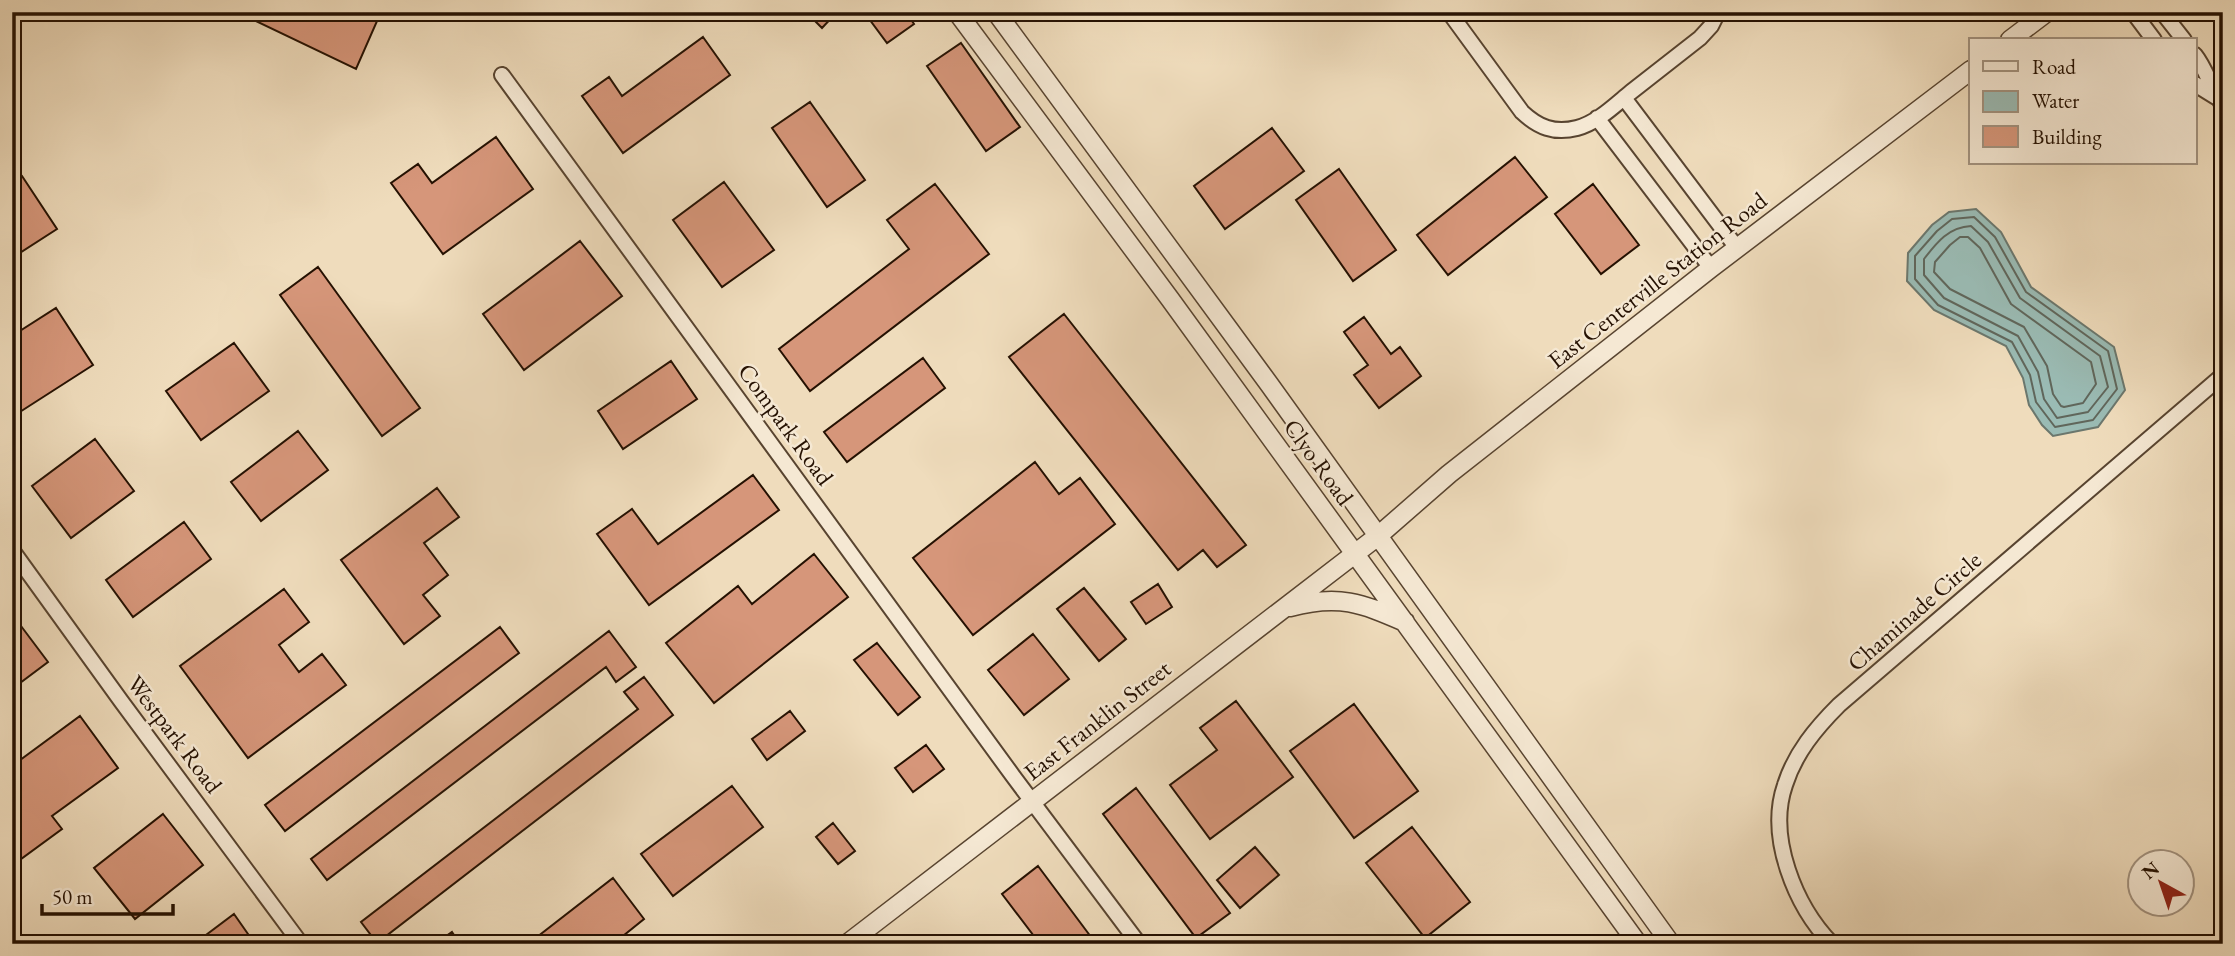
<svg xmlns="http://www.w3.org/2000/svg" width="2235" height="956" viewBox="0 0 2235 956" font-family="'EB Garamond',serif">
<rect width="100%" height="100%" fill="#efdcbc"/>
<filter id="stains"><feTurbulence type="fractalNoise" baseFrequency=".00286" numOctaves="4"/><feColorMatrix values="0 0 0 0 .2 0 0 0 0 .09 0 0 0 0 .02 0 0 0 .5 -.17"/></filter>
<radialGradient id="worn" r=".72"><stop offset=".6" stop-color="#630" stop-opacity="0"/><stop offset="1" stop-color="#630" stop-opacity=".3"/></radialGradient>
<!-- water -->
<path fill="#9abbb4" stroke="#6b776d" stroke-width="2" d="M1976,209L2001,232L2031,287L2114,347L2125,390L2098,427L2053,436L2042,425L2029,405L2023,378L2006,346L1934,310L1907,281L1908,253L1932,225L1949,212Z"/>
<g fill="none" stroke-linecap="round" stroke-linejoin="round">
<!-- shore -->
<path stroke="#60665b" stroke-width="2" d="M1974,217L1995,237L2026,292L2108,351L2117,389L2093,420L2055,427L2036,402L2030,375L2012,342L1938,305L1915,279V256L1937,231L1952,219Z
M1971,226L1988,242L2020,298L2100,356L2108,387L2088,412L2057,418L2044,399L2038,372L2018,336L1944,298L1924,275V259C1937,242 1949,227 1971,226Z
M1960,237H1968L1980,248L2011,304L2091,362L2096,384L2083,403L2064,407L2061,406L2053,394L2047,366L2024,327L1950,289L1934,272L1935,262L1950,245Z"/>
</g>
<!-- building -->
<path fill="#d6967a" stroke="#251102" stroke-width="2" d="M237,12H381L356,69Z
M806,12H837L822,28Z
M864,12H906L914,24L887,43Z
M703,37L730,75L623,153L582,96L609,77L622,96Z
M961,43L1020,127L986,151L927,66Z
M810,102L865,180L827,207L772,128Z
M1272,128L1304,171L1225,229L1194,186Z
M496,137L533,189L443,254L391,183L418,164L432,183Z
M1515,157L1547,197L1448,275L1417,235Z
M1339,169L1396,250L1353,281L1296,200Z
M22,176L57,229L12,258V182Z
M724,182L774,250L722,287L673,220Z
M935,184L989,254L810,391L779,349L909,249L887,220Z
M1593,184L1639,245L1601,274L1555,214Z
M580,241L622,296L524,370L483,314Z
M318,267L420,408L382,436L280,295Z
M56,308L93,365L12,417V336Z
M1064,314L1246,545L1217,567L1203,550L1178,570L1009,357Z
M1364,317L1391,354L1400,347L1421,376L1379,408L1354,375L1368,365L1344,332Z
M234,343L269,391L201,440L166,391Z
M923,358L945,388L847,462L824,432Z
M671,361L697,399L623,449L598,411Z
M298,431L328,470L261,521L231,482Z
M95,439L134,491L71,538L32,486Z
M1035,462L1059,494L1080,478L1115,524L973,635L913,558Z
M753,475L779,510L649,605L597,534L632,509L658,544Z
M437,488L459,517L424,543L448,575L423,595L440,616L404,644L341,560Z
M184,522L211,559L133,617L106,580Z
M814,554L848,597L714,703L666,643L738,586L752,604Z
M1158,584L1172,607L1146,624L1131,602Z
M1084,588L1126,639L1099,661L1057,609Z
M284,589L309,622L279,645L299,672L322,654L346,685L248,758L180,666Z
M12,614L48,662L12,689Z
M500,627L519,653L285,831L265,805Z
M609,631L636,667L616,682L606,667L327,880L311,859Z
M1033,634L1069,679L1024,715L988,670Z
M877,643L920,697L898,715L854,660Z
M644,677L673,715L377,943L361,922L638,709L624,692Z
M1236,701L1293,777L1210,839L1170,785L1217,750L1200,728Z
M1354,704L1418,791L1354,838L1290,751Z
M790,711L805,731L767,760L752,739Z
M80,716L118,768L52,816L62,829L21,859L12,847V759L16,763Z
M926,745L944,769L913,792L895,768Z
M732,786L763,827L673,896L641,854Z
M1136,788L1230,913L1196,938L1103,814Z
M163,814L203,865L135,919L94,868Z
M833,823L855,851L838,864L816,837Z
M1412,827L1470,902L1425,938L1366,863Z
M1255,847L1279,875L1240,908L1217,880Z
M1038,866L1094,941L1090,944H1040L1002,894Z
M613,878L644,919L613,944H528Z
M234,914L255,944H194Z
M452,932L460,944H435Z"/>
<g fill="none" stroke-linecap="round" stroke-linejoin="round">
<defs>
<path id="minor" d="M1449,12L1522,112C1538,127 1554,134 1577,128C1597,123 1615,105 1631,92C1654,74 1677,56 1700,38L1711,26L1718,12
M2133,12L2154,40
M2162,12L2184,40
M2195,55C2207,70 2211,90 2223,105
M502,75L1013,776L1139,944
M2195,84L2216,97
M1624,98L1737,248
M1597,118L1711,268
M12,550L121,701L301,944
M1832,944C1795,906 1767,837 1785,785C1795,753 1816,728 1839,705L2223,375"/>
<path id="tertiary" d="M957,12L1170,299L1638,944
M996,12L1269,384L1671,944
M2010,40L2047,12
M1290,607C1339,594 1361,603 1405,622
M847,944L1378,536L1449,474L1711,268L1971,70"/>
</defs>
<!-- minor casing -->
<use href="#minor" stroke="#584430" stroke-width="18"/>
<!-- tertiary casing -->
<use href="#tertiary" stroke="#584430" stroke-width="21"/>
<!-- minor -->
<use href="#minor" stroke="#f5e8d3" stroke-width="14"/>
<!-- tertiary -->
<use href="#tertiary" stroke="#f5e8d3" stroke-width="18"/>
</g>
<g text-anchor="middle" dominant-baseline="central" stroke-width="5" stroke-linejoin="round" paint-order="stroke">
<!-- street labels -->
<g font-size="24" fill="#251102" stroke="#f5e8d3">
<text transform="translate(1657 280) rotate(-38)">East Centerville Station Road</text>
<text transform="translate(786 424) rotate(54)">Compark Road</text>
<text transform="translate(1319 462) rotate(54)">Clyo Road</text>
<text transform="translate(1914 611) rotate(-41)">Chaminade Circle</text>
<text transform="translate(1097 720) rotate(-38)">East Franklin Street</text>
<text transform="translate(175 734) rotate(53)">Westpark Road</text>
</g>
</g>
<!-- margin -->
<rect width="2235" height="956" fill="none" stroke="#efdcbc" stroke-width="42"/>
<rect x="14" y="14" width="2207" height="928" fill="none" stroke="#251102" stroke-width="3.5"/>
<rect x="21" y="21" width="2193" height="914" fill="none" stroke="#251102" stroke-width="2"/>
<!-- legend -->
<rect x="1969" y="38" width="228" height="126" fill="#f5e8d3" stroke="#a2927f" stroke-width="2"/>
<rect x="1983" y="61" width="35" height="10" fill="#f5e8d3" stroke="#a2927f" stroke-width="2"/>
<text x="2032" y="74" font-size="21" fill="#251102">Road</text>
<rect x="1983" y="91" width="35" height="21" fill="#9abbb4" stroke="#a2927f" stroke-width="2"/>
<text x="2032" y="108" font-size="21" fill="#251102">Water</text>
<rect x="1983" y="126" width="35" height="21" fill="#d6967a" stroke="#a2927f" stroke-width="2"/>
<text x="2032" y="144" font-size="21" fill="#251102">Building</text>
<!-- north arrow -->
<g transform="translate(2161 883) rotate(320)"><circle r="33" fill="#f5e8d3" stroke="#a2927f" stroke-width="2"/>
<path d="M0-5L12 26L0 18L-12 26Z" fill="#8f2418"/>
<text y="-10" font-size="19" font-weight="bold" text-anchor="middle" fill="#251102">N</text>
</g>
<!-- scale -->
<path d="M42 904v10h131v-10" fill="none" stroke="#251102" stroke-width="3.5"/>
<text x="52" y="904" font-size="21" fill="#251102" stroke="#f5e8d3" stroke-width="5" paint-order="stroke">50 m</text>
<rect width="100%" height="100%" filter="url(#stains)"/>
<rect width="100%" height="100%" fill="url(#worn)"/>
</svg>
